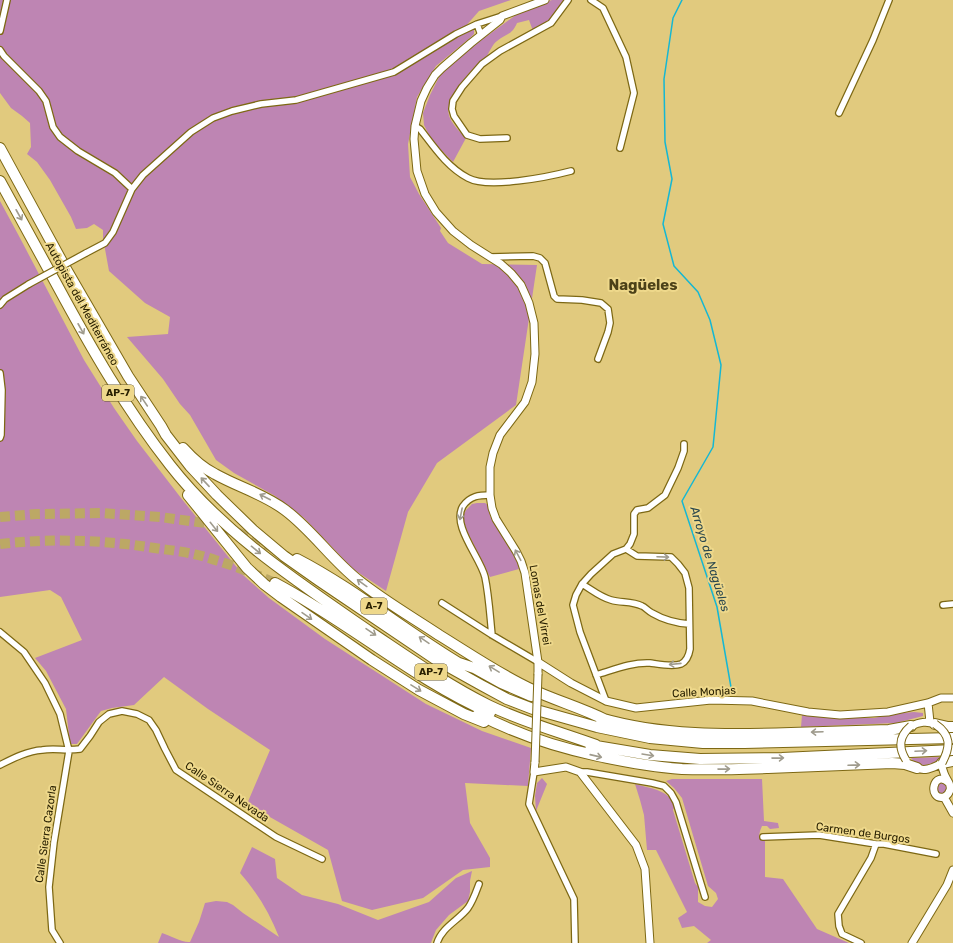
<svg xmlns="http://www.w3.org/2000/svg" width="953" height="943" viewBox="0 0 953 943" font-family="Rubik,sans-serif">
<rect width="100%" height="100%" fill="#e1ca7e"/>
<!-- green -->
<path fill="#be85b3" d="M0,0H511L479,11L458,35L471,29L474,30V34L470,38L436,66L417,97L408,144L410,177L419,194L441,228L440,231L448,243L482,264L537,265L516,405L437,463L408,512L386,591L353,569L304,518L275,496L234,473L216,460L190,415L180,404L163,379L127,337L168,334L170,317L145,303L109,271L103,238V230L94,224L87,228L76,229L71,217L50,180L37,162L27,154L31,147L30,123L22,116L11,108L0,93Z
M552,0H565L559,7L550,22L533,31L529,20L517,23C512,35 506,34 497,41C492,45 490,51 487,56C483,62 476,66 471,71C466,76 462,82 458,88C441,111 448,120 466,138L453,162L432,141L424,125L423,113L430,95L440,75L451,64L480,41L524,9Z
M0,201L20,238L84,360L114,408L137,441L181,498L243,575L269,598L325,639L426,704L482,731L531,748L528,786L465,783L470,823L490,858V867L463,870L423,898L372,910L342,901L328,850L247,804L270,750L208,709L164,677L134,705L112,708L101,711L77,744H70L66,709L46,671L35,658L82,640L61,597L50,590L0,597Z
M477,503H485L489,506L490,516L516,557L519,569L490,577L465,527L463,516L466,510L472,504Z
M914,712L923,713V716L896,723L801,727L802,715L842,718H874L893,714Z
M941,757C932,766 919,769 911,758Z
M542,778L547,784L536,811L535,796L537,783Z
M672,779H762L764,821L778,823L779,828L770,829L767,826H762L760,831L759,836L761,838L765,840V877L783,879L817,929L849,943H707L711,940L694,926L682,928L678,918L687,912L656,850H647L644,815L640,800L635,784C650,788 669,790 675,806L673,810L695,883L698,887V902L705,906L712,907L718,899L716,893L708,886L682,798L674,788L666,781Z
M940,782L947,784V792L942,794L938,793L936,787Z
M252,847L275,859L277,878L302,895L338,904L378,920L429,902L456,878L472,871L470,881V892L468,901L449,915L436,930L432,940L431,943H158L162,933C169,935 183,943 190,942L199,922L205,903L216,901L227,902L233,905L243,913L279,937C270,914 257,892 240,873Z"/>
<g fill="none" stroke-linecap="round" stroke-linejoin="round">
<!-- stream -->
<path stroke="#15b7d3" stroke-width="1.5" d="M682,0L673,18L664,79L665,142L672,179L663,224L674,266L698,292L710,320L721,365L713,447L682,501L717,607L732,693"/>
<!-- motorway-tunnel -->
<path stroke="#bca865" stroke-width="10" stroke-dasharray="10 5" stroke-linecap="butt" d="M0,517L37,514L101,513L160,517L205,523L239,533L272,547
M0,544C54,538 107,540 161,549C179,551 198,554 215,560C236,566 255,574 275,583"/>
<defs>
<path id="minor" d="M591,0L603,8L626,57L634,93L620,148
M477,24L481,35
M0,31L7,0
M0,50L4,56L39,91L46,101L53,127L60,137L78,151L115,173L132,189L143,175L191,132L213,118L232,111L261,104L296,100L394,72L456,34L477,24L502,16
M839,113L873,40L889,0
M415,126L420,129C434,147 447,167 468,178C488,189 548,177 571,171
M507,138L480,139L467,135L454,116L452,109L453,101L462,87L482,64L500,51L551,23L568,0
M86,253L105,243L113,232L132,189
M490,257L533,256L540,258L545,263L554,296L557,299L582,300L601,303L608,309L610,323L608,332L598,359
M0,305L5,299L29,284
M0,373L2,390L1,435L0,438
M490,495C479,495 470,496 463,506C451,525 480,557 485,577C489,596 490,616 492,635
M582,584C592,590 600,597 611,600C621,603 632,601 642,606C645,607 648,611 652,613C664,620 675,623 689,624
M442,603L492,635L538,662
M943,605L953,604
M0,632L24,652L45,683L60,714L69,751L54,842L49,887L52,930L60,943
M596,675C613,670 632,662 650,663C658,664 673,667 681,664C687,661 689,655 690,649L689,588L685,573L678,564L671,557L637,556L626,549
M606,701L580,632L573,605L576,595L582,584L591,574L613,554L626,549L630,544L634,534V514L637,510L648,508L665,495L678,468L684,451V444
M0,765C12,759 27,751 42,750C54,748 67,751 80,749L90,736L99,722L109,714L122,711L137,714L149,720L156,730L165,749L176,770L276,837L322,859
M534,772L529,804L574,899L575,943
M580,772H587L652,783L664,786L671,793L676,802L705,897
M763,837L819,835L876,844H884L936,854
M437,943C442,927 459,920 468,908C473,901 476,892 479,884
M861,943L842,934L839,926L838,914L871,858L876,844"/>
<path id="tertiary" d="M538,662L571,683L606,701L636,708L711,700L752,701L808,712L840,715L888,712L928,703L941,698H953
M538,674V662L525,573L521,561L516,551L496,519L492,508L490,495V467L493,453L500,435L525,402L532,382L535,354L534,323L529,303L521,285L511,273L501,264L471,245L453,231L436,212L425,194L417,171L414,139L415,126L421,101L427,88L435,75L442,68L471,43L500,20L502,16L545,0
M928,703L930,722
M911,726C920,722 926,721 935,724
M535,762L534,772L566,767L580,772L636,845L645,869L650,943
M941,764C942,767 943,770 944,773C945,778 952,784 950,790C949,793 947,796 944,797C927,801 933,768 949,783
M913,766C923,773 933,768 942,763
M944,797L953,813
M912,943L947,885L953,870"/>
<path id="motorway" d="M0,148L66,269L128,376L161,426L166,435L190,466L217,495L253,530L284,556L318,580L438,661L481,685L507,699L533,709L597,727L650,738L703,743H744L953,738
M0,181C19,216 38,251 57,285C91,348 126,409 170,465C224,534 298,582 369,631C408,657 446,684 488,705C523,722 560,732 596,745
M183,448C192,458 203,468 215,474C238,487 264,494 285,510C312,530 332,560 359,581C384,601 412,617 439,635C470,654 500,675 533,690C557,701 582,708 606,720
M188,495L247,568L264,584L281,597L372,660L419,690L464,714L484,722
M297,559C355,589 406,632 462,665
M275,583C349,622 413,679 490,713
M456,662L474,668L501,683L531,696
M478,714C516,734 556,747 598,756C626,762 654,767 682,769C711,770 739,769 768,768C809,766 851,765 892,763L905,764L917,768
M600,718C662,736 727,735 791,733C823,732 856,731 889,730L911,726
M935,724L948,727H953
M590,745L650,755L700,759L782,758L953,750
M942,763L953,761"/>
</defs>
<!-- minor casing -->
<use href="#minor" stroke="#7d6814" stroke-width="8"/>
<!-- tertiary casing -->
<use href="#tertiary" stroke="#7d6814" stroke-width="9"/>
<!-- motorway casing -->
<use href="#motorway" stroke="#7d6814" stroke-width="12"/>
<!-- minor -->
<use href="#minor" stroke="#fff" stroke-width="5.5"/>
<!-- tertiary -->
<use href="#tertiary" stroke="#fff" stroke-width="7"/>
<!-- motorway -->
<use href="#motorway" stroke="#fff" stroke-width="10"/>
<defs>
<path id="minor-bridge" d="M29,284L86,253"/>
<path id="tertiary-bridge" d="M935,724C951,735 951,746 942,763
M906,760C898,747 899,736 911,726
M535,762L538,674"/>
</defs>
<!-- minor-bridge casing -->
<use href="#minor-bridge" stroke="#7d6814" stroke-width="8" stroke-linecap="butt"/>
<!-- tertiary-bridge casing -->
<use href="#tertiary-bridge" stroke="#7d6814" stroke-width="9" stroke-linecap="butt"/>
<!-- minor-bridge -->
<use href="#minor-bridge" stroke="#fff" stroke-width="5.5"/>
<!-- tertiary-bridge -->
<use href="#tertiary-bridge" stroke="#fff" stroke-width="7"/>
</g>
<!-- one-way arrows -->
<defs><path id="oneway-shaft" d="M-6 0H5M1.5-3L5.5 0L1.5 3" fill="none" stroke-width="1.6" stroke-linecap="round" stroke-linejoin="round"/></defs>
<g stroke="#9f9b8d">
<use href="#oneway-shaft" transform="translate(19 215) rotate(61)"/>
<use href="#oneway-shaft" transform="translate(81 329) rotate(61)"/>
<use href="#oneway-shaft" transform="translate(144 401) rotate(-124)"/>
<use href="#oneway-shaft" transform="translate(205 482) rotate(-133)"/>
<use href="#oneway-shaft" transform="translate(265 497) rotate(-153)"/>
<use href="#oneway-shaft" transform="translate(461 514) rotate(101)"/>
<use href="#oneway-shaft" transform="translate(214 527) rotate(51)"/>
<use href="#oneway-shaft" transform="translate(256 550) rotate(39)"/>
<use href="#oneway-shaft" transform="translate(518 555) rotate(-118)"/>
<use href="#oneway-shaft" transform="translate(663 557) rotate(2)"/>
<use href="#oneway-shaft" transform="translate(362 583) rotate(-144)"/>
<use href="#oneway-shaft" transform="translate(307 616) rotate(35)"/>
<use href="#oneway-shaft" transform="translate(371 632) rotate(34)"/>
<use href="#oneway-shaft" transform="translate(424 640) rotate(-146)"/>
<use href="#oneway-shaft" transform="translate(675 664) rotate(174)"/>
<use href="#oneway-shaft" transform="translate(494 669) rotate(-149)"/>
<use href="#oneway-shaft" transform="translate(416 688) rotate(32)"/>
<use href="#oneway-shaft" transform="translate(817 732) rotate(178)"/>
<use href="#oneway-shaft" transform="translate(921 751) rotate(-3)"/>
<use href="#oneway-shaft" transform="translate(648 755) rotate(9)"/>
<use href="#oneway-shaft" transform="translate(596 756) rotate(13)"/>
<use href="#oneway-shaft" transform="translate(778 758) rotate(-1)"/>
<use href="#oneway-shaft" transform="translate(854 765) rotate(-2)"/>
<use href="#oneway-shaft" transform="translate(724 769) rotate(-1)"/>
</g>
<g text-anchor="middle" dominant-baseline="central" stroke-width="4" stroke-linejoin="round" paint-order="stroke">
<!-- shield labels -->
<g fill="#eed88b" stroke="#64572a" stroke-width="1">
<rect x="102" y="385" width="32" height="16" rx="3"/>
<rect x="361" y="598" width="26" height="16" rx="3"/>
<rect x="415" y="664" width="32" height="16" rx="3"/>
</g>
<g font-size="10" font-weight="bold" fill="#292001">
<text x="118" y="393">AP-7</text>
<text x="374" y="606">A-7</text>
<text x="431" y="672">AP-7</text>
</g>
<!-- street labels -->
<g font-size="11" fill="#292001" stroke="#eed88b">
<text transform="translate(82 304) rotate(61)">Autopista del Mediterráneo</text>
<text transform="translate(540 605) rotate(80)">Lomas del Virrei</text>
<text transform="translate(704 692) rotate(-3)">Calle Monjas</text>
<text transform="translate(227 792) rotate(34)">Calle Sierra Nevada</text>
<text transform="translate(863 833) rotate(8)">Carmen de Burgos</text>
<text transform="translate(46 834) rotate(-82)">Calle Sierra Cazorla</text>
</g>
<!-- water labels -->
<g font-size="12" font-style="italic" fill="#2a474e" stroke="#eed88b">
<text transform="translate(710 559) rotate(73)">Arroyo de Nagüeles</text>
</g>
<!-- district labels -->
<g font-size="15" font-weight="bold" fill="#4c4118" stroke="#eed88b">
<text x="643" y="285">Nagüeles</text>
</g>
</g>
</svg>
